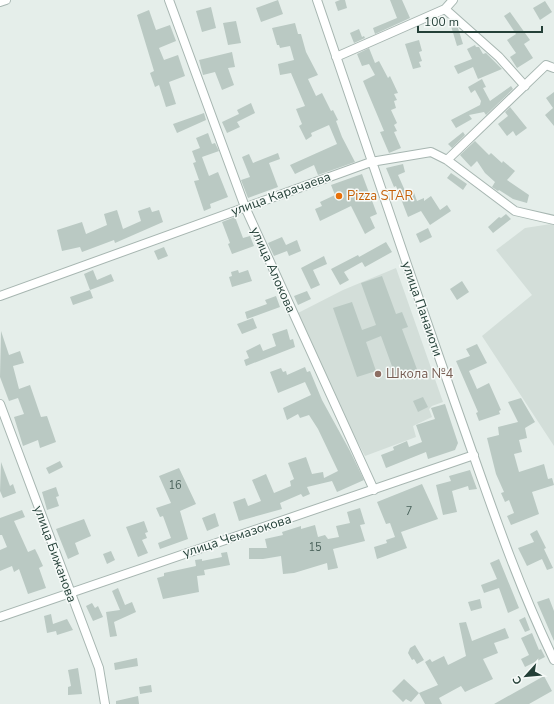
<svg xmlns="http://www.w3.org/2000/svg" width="554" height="704" viewBox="0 0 554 704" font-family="'Nunito Sans',sans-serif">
<rect width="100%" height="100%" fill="#e5eeea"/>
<!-- built -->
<path fill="#d3ded9" d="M551,224L554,225V446L482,336L532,295L496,250L525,228Z
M396,268L443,402L432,406L429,409L432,417L413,426L416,437L365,456L336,401L298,313L343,290Z"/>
<!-- building -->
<path fill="#bac9c3" d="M278,0L283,14L261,22L256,8Z
M340,0H345L347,8L338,11L335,2Z
M390,0H402L410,18L375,34L373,28L397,18Z
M545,1L552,12L540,20L533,8Z
M211,7L216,28L202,32L196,11Z
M149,10L156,30L170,25L176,41L159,48L164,60L178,55L185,76L169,82L176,104L166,107L159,85L155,87L150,73L154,71L137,15Z
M510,12L530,40L524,44L533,58L517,68L510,57L516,53L507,40L516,34L504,16Z
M236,21L241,43L228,45L223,23Z
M295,23L298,34H301L306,52L318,75L308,79L316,96L322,93L331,111L333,110L338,120L336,121L342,137L355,162L318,175L314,165L295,174L290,165L337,144L329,125L311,133L312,136L306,140L299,126L302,124L296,109L305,106L291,73L280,75L278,64L294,60L290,46L280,48L279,45H277L272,28Z
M454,24L458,28L463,44L457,46L451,26Z
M359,29L362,37L364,36L365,38L354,43L350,33Z
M419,40L422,51L419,52L422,61L419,62L421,67L413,69L405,44Z
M475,45L476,47H479L483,54L486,53L502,69L478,79L473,67L458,74L454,66L472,59L467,49Z
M369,48L375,63L379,61L388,78L390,76L398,93L394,94L397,100L394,101L396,108L391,110L397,123L394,125L397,131L394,132L401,148L389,153L380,132L384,131L363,81L375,75L369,64L362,66L357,54Z
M232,52L235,67L228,68L234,85L222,90L215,72L203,75L199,60Z
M482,79L486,87L483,88L490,101L511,86L513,89L486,115L484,112L469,115L472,119L456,128L451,120L480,105L481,101L475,90L471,93L468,87Z
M554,92V126L545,115L553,108L546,98Z
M251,103L255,113L237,122L240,127L227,133L222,122L239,114L237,110Z
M510,107L527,128L516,136L513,131L507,136L498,124L508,116L505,112Z
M204,113L206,120L177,133L173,124Z
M463,132L465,135L452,148L448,144Z
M208,133L212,144L215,143L219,151L202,157L209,176L218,172L228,197L210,204L211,208L204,211L194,181L199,180L193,163L196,162L192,151L200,148L196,138Z
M475,141L489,155L491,153L502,163L503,161L515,171L507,180L529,195L527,203L513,199L499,190L498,191L492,187L495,182L485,173L477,161L471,167L460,155Z
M278,153L280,159L269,163L278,187L248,198L241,180L250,177L242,157L249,154L253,163Z
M403,164L405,172L398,175L406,193L413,190L417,201L424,198V201L431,196L440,210L447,205L451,211L430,225L421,211L408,217L396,186L394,187L386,168Z
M451,173L467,184L463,190L447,178Z
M362,174L377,214L370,217L375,228L365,234L351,206L320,221L315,209L322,206L320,202L335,195L331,185Z
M150,207L152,212L159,210L163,222L115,243L114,240L82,252L80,247L62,251L57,230L82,222L86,234L107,225L104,214L117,210L123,229L141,221L138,211Z
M506,214L511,219L493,233L488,227L499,217L501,218Z
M235,217L243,238L250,236L254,246L232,254L228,244L230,243L222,222Z
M428,228L432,237L420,243L416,234Z
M282,237L286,245L297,240L301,251L289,256L287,251L274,256L268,243Z
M386,242L392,252L365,267L359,257Z
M164,247L168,256L158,260L154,251Z
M358,255L362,262L344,272L349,280L340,285L331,269Z
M324,256L327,264L313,270L320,285L311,289L301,268Z
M93,270L97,280L111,274L114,281L90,290L84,274Z
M238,270L239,273L248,270L252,281L232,287L229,277L232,276L231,272Z
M382,276L396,314L402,312L408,327L402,329L418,372L397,380L381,336L366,342L376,371L357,377L333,308L352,302L362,330L376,325L361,283Z
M462,281L469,292L457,300L450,289Z
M90,290L93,298L73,305L70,297Z
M307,291L311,299L298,305L294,296Z
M276,296L280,307L247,319L245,312L267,304L265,300Z
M253,318L257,328L242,334L237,324Z
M287,329L290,340L293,339L295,347L246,366L244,360L249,358L246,351L260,344L263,351L276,346L272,334Z
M1,331L9,355L20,351L24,363L13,366L19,389L30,385L41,417L47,416L56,442L40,448L38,440L23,446L14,417L24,414L18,398L9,401L0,377Z
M477,344L487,363L469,371L477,389L489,383L501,410L499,411L500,414L479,421L476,413L478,412L456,361L470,356L466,349Z
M305,367L307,372L310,371L322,400L350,451L364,480L337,492L332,481L307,487L310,494L303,497L301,494L280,503L282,509L239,521L233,502L245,498L248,506L261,501L252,480L266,474L274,493L291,486L290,481L294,479L288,463L306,457L312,474L323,472L324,478L338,471L318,429L309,415L300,418L298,414L287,420L283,408L311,395L305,382L278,393L270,372L281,368L283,372L286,371L287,375Z
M423,397L428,407L418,412L413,401Z
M521,398L535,422L525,428L527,438L519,440L522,452L514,454L519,472L544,464L548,479L552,478L554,485L532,492L539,514L511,525L507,516L514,513L509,500L505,502L501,493L504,492L496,474L487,438L499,435L498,427L518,422L508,402Z
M445,404L458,443L455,450L428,459L426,452L386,468L381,455L394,450L393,447L407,441L409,447L422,442L416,425L435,419L431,408Z
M60,461L63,467L49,474L46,468Z
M1,462L10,486L13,484L16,493L3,498L0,491Z
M179,468L196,504L180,511L188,539L160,549L158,543L171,538L163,516L160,517L156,508L171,503L159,476Z
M470,470L477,489L469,490L468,486L452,491L457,512L443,515L436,485L451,481L449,476Z
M422,484L438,519L401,532L407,548L377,559L374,547L387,543L386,540L395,537L390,523L386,524L377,502Z
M56,487L59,496L56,497L59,506L47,510L42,492Z
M360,508L365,524L360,525L365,541L333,549L338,568L328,570L327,563L294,573L283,574L281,556L263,559H249V548H267L265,539L283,535L282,532L301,526V529L315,525L318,537L325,535L328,539L339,537L336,526L350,523L347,512Z
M22,510L25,517L14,521L28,552L35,549L38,555L43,566L39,568L46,588L28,594L19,569L14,572L12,566L0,571V550L7,547L2,535H0V518Z
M215,513L219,526L207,531L202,518Z
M84,519L91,536L75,543L79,554L68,559L56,529Z
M144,521L148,532L145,533L147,538L142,540L148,553L138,557L126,527Z
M537,530L546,548L544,549L553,568L547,570L542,559L527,566L518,548L534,542L530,534Z
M111,551L115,560L107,564L103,554Z
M227,552L230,565L204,570L205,575L197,576L199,592L163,599L157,578L164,576V573L196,566L195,560L202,559V561L222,557L221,553Z
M499,559L519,608L508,613L499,588L484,593L481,585L497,579L490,563Z
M118,588L125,605L132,602L136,612L114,622L117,636L110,637L106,612L120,610L112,591Z
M549,598L554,611V641L537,602Z
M480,599L482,608L471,611L468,602Z
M92,603L95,608L98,606L103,617L93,621L86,606Z
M51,614L53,624L67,619L73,630L57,635L56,631L47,633L44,616Z
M525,617L530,630L525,632L519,620Z
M466,622L472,641L505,628L509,638L494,643L498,653L483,659L493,679L465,692L461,686L439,698L442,704H425L419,693L438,685L425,662L430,659L432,662L444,656L448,665L466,656L459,623Z
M532,633L539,650L541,649L545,657L525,667L521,659L529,655L521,638Z
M415,645L424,660L417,664L414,659L412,660L408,653L410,648Z
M137,658L138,666L115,670L114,663Z
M78,668L82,694L68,695V687L71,686L68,670Z
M544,676L552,691L529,704H494Z
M404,679L419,693L411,702L406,699L403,702L392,691Z
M151,685L152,692L140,694L139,687Z
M138,696L139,704H116V701Z"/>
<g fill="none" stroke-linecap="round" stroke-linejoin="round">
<defs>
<path id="minor" d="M169,0L245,207L374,490
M317,0C363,135 408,269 455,403C486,490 514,577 554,660
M0,2L6,0
M445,9L499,57L525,86
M336,57L445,9L453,0
M447,160L546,65L554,68
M0,296L371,162L431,152L447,160L515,211L554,220
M0,404L99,668L105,704
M0,617L474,455"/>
</defs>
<!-- minor casing -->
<use href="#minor" stroke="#a7b6b1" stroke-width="10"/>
<!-- minor -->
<use href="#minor" stroke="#fff" stroke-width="8"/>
</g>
<!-- markers -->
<circle fill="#e8710a" stroke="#f6faf8" stroke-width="1.5" cx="339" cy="196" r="4"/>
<circle fill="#8d6e63" stroke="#f6faf8" stroke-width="1.5" cx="378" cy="374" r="4"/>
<g text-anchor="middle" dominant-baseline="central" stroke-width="3" stroke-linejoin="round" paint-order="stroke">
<!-- number labels -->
<g font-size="11" fill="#4a625b">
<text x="175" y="485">16</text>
<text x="409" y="511">7</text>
<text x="315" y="547">15</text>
</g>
<!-- street labels -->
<g font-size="13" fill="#244038" stroke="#f6faf8">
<text transform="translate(281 194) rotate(-20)">улица Карачаева</text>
<text transform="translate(273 270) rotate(66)">улица Алокова</text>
<text transform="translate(422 309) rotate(71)">улица Панаиоти</text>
<text transform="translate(237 536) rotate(-18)">улица Чемазокова</text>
<text transform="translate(55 554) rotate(70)">улица Бижанова</text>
</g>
<!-- food labels -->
<g font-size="13" fill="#c56008" stroke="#f6faf8" text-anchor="start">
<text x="347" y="196">Pizza STAR</text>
</g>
<!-- education labels -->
<g font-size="13" fill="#785e54" stroke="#f6faf8" text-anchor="start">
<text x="386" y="374">Школа №4</text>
</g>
</g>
<!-- north arrow -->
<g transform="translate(526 676) rotate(243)" stroke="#f6faf8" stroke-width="3" paint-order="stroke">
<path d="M0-3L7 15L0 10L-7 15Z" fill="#244038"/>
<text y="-6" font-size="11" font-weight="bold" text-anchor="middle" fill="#244038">С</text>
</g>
<!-- scale -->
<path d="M418 26v6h124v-6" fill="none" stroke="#244038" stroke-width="2"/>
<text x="424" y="26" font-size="12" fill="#244038" stroke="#f6faf8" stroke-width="3" paint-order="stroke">100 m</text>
</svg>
